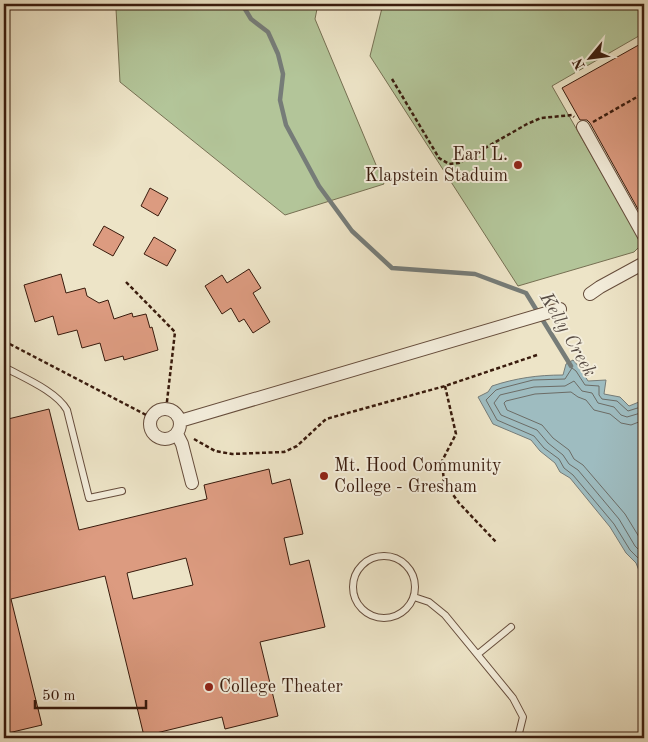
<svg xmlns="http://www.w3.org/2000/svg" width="648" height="742" viewBox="0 0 648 742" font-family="'Old Standard TT',serif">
<rect width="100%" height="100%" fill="#ede4c7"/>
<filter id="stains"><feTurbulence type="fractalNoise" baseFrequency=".004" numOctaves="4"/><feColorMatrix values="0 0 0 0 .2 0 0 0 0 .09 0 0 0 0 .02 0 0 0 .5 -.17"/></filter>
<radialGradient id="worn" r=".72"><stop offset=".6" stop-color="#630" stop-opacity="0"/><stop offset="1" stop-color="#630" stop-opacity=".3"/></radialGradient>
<!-- green -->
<path fill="#b3c599" stroke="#767053" d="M114,4H318L315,19L384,184L285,215L120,82L116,9Z
M383,4H644V33L552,86L642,244L634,252L518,286L370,56Z"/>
<!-- water -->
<path fill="#9ebcc0" stroke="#767c78" d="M573,360L580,368L588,381L606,380L604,394L620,397L629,406L644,400V583L636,563L626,553L610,527L570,478L560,472L555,463L540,451L531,440L493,424L478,397L488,392L492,386C516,378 538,375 563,375L566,364Z"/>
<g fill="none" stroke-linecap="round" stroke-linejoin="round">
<!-- shore -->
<path stroke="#6c6c66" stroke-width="1" d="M644,406L628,411L617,401L602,399L599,395V386L585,385L576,371L572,368L565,379L533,380L502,388L496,390L486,400L497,420L534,436L544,448L559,459L564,468L573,475L614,524L630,550L640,560L644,571
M644,412L627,417L621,415L614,407L598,403L592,393L582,391L574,381L565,386L534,387L504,394L500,395L494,403L501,415L537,430L548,443L563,455L569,464L578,470L619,519L635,546L644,555
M644,420L631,425L621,423L610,414L594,410L586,400L578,397L571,392L535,394L506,401L504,403L507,410L542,425L553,438L569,450L574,459L583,465L625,514L644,545"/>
<!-- stream -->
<path stroke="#767c78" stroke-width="4.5" d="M242,4L251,19L268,32L278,54L283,74L280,100L286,125L319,186L352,231L392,268L475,274L526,293L571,366"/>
</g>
<!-- building -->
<path fill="#dc9b80" stroke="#391b0d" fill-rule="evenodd" d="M644,42V220L590,123L587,120H580L562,88Z
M150,188L168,198L158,216L141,206Z
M104,226L124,237L113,256L93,245Z
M154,237L176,250L167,266L144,254Z
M249,269L261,288L253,293L270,322L253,333L244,319L239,322L231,308L222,314L205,286L222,275L227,283Z
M61,274L66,293L85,288L87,296L99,303L108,300L114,319L132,313L133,317L146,314L150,328L152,327L158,350L124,360L123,356L105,361L100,343L82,348L77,330L58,335L53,316L35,322L24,285Z
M49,409L79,530L207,499L204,485L269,469L272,484L290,479L303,534L284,538L290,565L309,560L325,627L260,642L278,716L225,729L222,717L144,736L105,576L11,599L42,725L4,734V420ZM186,558L193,585L133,599L127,573Z"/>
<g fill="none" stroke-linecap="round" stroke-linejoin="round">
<defs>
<path id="lane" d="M4,367C24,378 56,391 67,410L89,498L122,491
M353 587a31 31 0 1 1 62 0a31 31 0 1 1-62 0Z
M414,597L429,602L445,615L513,698L523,717L519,733L515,738
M478,654L511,627"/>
<path id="street" d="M583,127L644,236
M590,294L600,287L644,263
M150 424a15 15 0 1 1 30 0a15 15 0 1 1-30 0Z
M180,421L560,309
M177,434L182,444L192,483"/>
</defs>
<!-- lane casing -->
<use href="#lane" stroke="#664d3c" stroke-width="8"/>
<!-- street casing -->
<use href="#street" stroke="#664d3c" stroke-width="14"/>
<!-- path -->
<path stroke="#391b0d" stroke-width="2.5" stroke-dasharray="4 2.5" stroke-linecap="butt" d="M392,79L439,158L449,164L459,163L527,124L541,118L572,115L574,117
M593,122L644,93
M126,282L175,332L166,410
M4,341L152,418
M445,386L456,434L442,461L444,482L459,503L496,542
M194,439L215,451L232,454L284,452L297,446L326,419L445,386L537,355"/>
<!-- lane -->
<use href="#lane" stroke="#f3eddb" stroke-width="6"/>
<!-- street -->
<use href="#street" stroke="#f3eddb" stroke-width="12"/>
</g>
<!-- markers -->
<g fill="#8f2418" stroke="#f3eddb" stroke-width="2">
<circle cx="518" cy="165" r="5"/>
<circle cx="324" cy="476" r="5"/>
<circle cx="209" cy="687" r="5"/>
</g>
<g text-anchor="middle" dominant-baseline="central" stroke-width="4" stroke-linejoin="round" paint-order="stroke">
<!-- poi labels -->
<g font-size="18" fill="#391b0d" stroke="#f3eddb" text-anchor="start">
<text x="508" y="155" text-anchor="end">Earl L.<tspan x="508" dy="21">Klapstein Staduim</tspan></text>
<text x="334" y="466">Mt. Hood Community<tspan x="334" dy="21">College - Gresham</tspan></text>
<text x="219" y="687">College Theater</text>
</g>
<!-- water labels -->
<g font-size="19" font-style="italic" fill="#574b43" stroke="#f3eddb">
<text transform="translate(567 335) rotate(60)">Kelly Creek</text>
</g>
</g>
<!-- margin -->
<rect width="648" height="742" fill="none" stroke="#ede4c7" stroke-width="20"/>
<rect x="5" y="5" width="638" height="732" fill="none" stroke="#391b0d" stroke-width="2.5"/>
<rect x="10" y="10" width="628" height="722" fill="none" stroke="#391b0d"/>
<!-- north arrow -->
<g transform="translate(590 58) rotate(241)" stroke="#f3eddb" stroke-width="4" paint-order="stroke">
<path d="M0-4L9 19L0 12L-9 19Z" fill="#391b0d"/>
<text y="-8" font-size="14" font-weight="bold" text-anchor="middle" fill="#391b0d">N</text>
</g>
<!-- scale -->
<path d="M35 700v8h111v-8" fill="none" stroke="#391b0d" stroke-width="2.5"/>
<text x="42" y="700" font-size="15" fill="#391b0d" stroke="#f3eddb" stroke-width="4" paint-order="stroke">50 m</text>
<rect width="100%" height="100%" filter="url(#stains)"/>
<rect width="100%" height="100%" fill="url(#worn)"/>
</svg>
